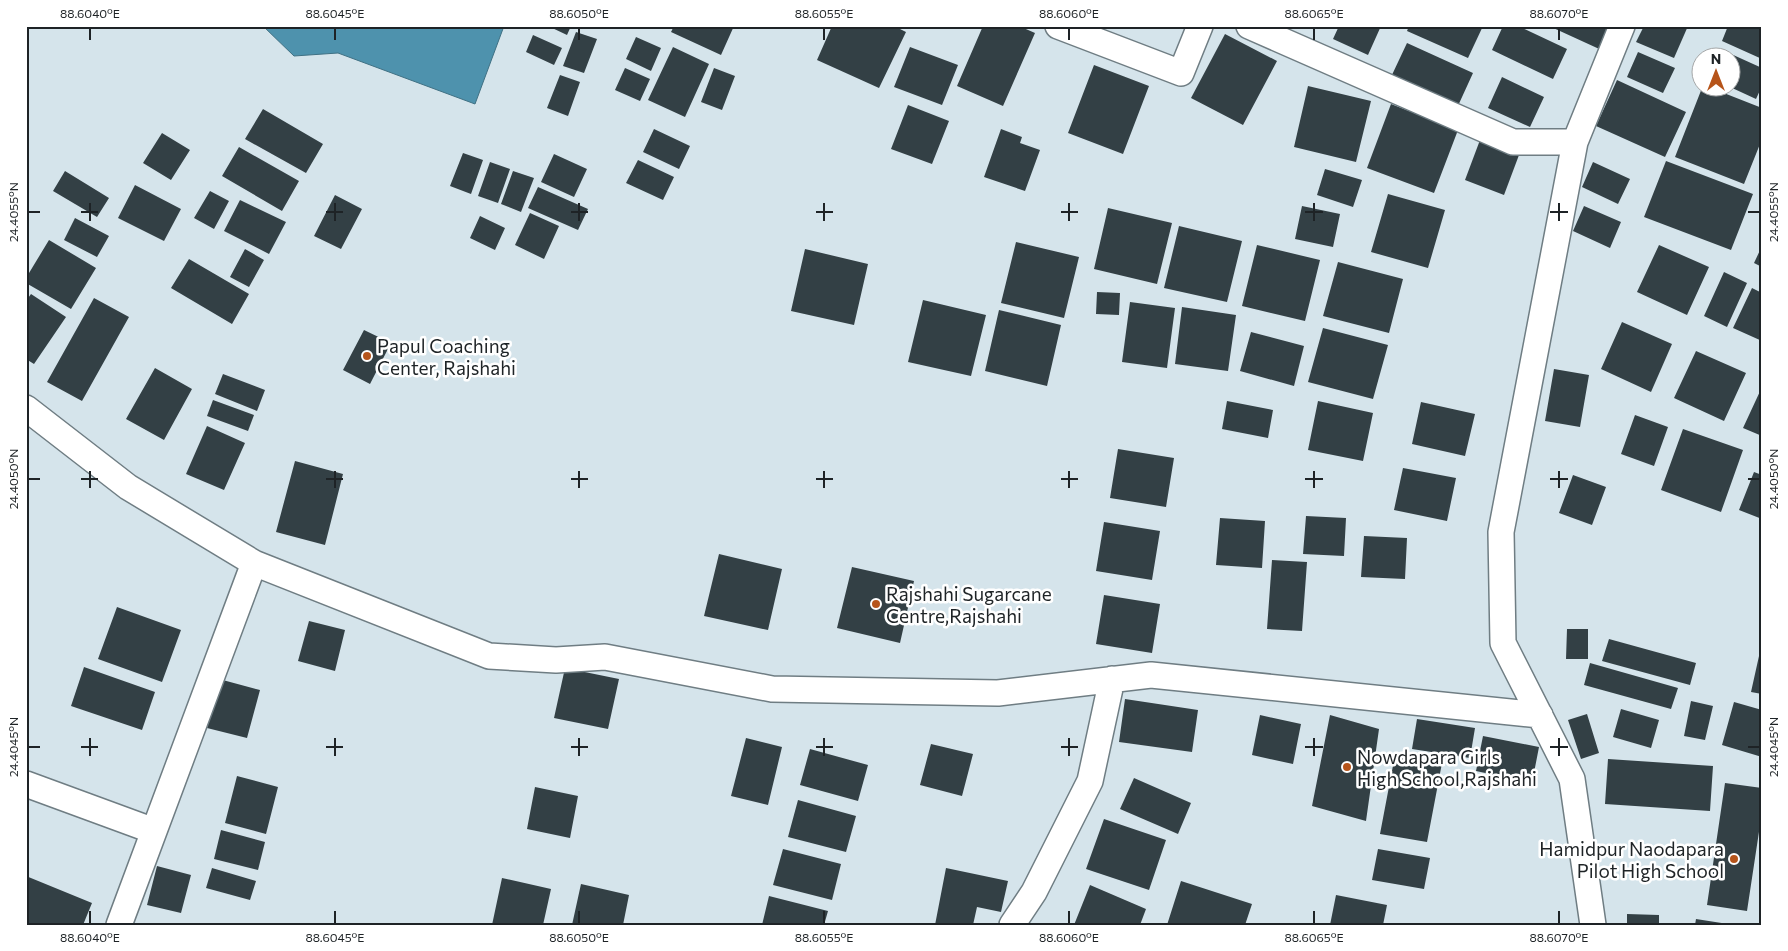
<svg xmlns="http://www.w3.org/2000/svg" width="1788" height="951" viewBox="0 0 1788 951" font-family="Commissioner,sans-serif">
<rect width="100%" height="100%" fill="#d5e4eb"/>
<!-- water -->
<path fill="#4e92ad" stroke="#407184" d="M263,26H504L475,104L338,53L294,56Z"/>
<!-- building -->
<path fill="#334045" d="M548,26H571L567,35Z
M674,26H734L721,55L671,32Z
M832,26H894L906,32L879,88L817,60Z
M983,26H1019L1035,33L1003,106L957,86Z
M1339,26H1381L1368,55L1333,39Z
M1409,26H1483L1468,58L1407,31Z
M1503,26H1518L1567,49L1553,79L1492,50Z
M1549,26H1620L1608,53Z
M1644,26H1688L1674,58L1636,42Z
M1728,26H1762V59L1722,41Z
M576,32L597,39L584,73L563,66Z
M1225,34L1277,61L1243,125L1191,98Z
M533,35L562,48L554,65L526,52Z
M636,37L661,48L651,71L626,59Z
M1407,43L1473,73L1457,108L1391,77Z
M673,47L709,64L685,117L648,100Z
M910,47L958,65L942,105L894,87Z
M1720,49L1762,68V86L1756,99L1730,87V58H1716Z
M1638,52L1675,68L1663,93L1627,77Z
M1094,65L1149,86L1123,154L1068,133Z
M625,68L650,79L640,101L615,90Z
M714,68L735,76L722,110L701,102Z
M560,75L580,82L568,116L547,108Z
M1502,77L1544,97L1530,127L1488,108Z
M1617,80L1686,112L1665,157L1596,126Z
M1308,86L1371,101L1356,162L1294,147Z
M1702,88H1711L1762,108V139L1744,184L1675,157Z
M1391,104L1458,130L1434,193L1367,168Z
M908,105L949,121L932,164L891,149Z
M263,109L323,144L306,173L245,139Z
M654,129L690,146L679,169L643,152Z
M1001,129L1022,137L1020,143L1040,150L1025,191L984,177Z
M162,133L190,150L171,180L143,163Z
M1480,140L1519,155L1504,195L1465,180Z
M239,147L299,181L282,211L222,176Z
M463,153L483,160L471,194L450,186Z
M554,154L587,169L574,197L541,182Z
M638,160L674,177L663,200L626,183Z
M1666,161L1753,194L1731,250L1644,217Z
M490,162L510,169L498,203L478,196Z
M1593,162L1630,179L1618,204L1582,187Z
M1325,169L1362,180L1353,207L1317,195Z
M65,171L109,198L97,217L53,191Z
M513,171L534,178L521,212L501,204Z
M135,185L181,209L164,241L118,218Z
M538,187L588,209L578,230L528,208Z
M210,191L229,201L214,229L194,218Z
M1388,194L1445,210L1428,268L1371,252Z
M335,195L362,209L341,249L314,236Z
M240,200L286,222L269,254L224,231Z
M1302,206L1340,214L1333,247L1295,239Z
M1584,206L1621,222L1610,248L1573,231Z
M1108,208L1172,223L1157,284L1094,269Z
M530,213L559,226L544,259L515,245Z
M480,216L505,228L495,250L470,238Z
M75,218L109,236L97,257L64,240Z
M1179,226L1242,241L1227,302L1164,288Z
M49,240L96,268L71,309L26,283V278Z
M1016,242L1079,257L1064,318L1001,303Z
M1257,245L1320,260L1305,321L1242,306Z
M1659,245L1709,267L1687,315L1637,292Z
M1762,246V267L1754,263Z
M245,249L264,260L249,287L230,277Z
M805,249L868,264L854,325L791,311Z
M189,259L249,294L232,324L171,288Z
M1338,262L1403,279L1389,333L1323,316Z
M1724,272L1747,283L1727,327L1704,316Z
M1752,288L1762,293V341L1733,328Z
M1097,292L1120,293L1119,315L1096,314Z
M31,294L66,317L34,364L26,359V301Z
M94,298L129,317L82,401L47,382Z
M923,300L986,315L971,376L908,362Z
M1130,302L1175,308L1167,368L1122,362Z
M1182,307L1236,315L1228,371L1175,364Z
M999,310L1061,325L1047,386L985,371Z
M1622,322L1672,344L1651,392L1601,369Z
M1323,328L1388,345L1373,399L1308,382Z
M364,330L391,343L370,384L343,370Z
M1251,332L1304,346L1294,386L1240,371Z
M1696,351L1746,373L1724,421L1674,398Z
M155,368L192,389L164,440L126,419Z
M1554,369L1589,375L1580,427L1545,421Z
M223,374L265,390L257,411L215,394Z
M1762,387V436L1743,428Z
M213,400L254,415L248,431L207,416Z
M1227,401L1273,410L1268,438L1222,429Z
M1318,401L1373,413L1363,461L1308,450Z
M1421,402L1475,414L1465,456L1412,444Z
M1635,415L1668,427L1654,466L1621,454Z
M207,426L245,443L224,490L186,474Z
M1683,429L1743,450L1721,512L1661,490Z
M1118,449L1174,458L1166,507L1110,498Z
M295,461L343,474L325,545L276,532Z
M1403,468L1456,478L1447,521L1394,510Z
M1754,472L1762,475V519L1739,510Z
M1573,475L1606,487L1592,525L1559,513Z
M1306,516L1346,518L1344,556L1303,554Z
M1220,518L1265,521L1262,568L1216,565Z
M1104,522L1160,531L1152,580L1096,571Z
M1364,536L1407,538L1405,579L1361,577Z
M719,554L782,569L768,630L704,616Z
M1272,560L1307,562L1302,631L1267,629Z
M852,567L914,581L900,643L837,628Z
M1104,595L1160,604L1152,653L1096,644Z
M117,607L181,630L162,682L98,659Z
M309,621L345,630L335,671L298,661Z
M1567,629H1588V659H1566Z
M1609,639L1696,663L1690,685L1602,661Z
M1761,647H1762V694L1751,692Z
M1590,663L1678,688L1671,709L1584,685Z
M84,667L155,692L142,730L71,706Z
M565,668L619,679L608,729L554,718Z
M219,679L260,690L247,738L207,728Z
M1125,699L1198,710L1192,752L1119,742Z
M1691,701L1713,706L1705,740L1684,736Z
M1734,702L1762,710V757L1722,745Z
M1621,709L1659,720L1651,748L1613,737Z
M1587,714L1599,753L1581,759L1568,720Z
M1260,715L1301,724L1293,764L1252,755Z
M1330,715L1379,729L1366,821L1312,806Z
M1417,719L1475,728L1470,758L1412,749Z
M1483,736L1539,747L1532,783L1476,771Z
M746,738L782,747L768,805L731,796Z
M931,744L973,754L962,796L920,785Z
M810,749L868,765L858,801L800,785Z
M1395,755L1442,763L1427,842L1380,834Z
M1608,759L1713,766L1710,811L1605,804Z
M237,776L278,787L266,834L225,823Z
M1134,778L1191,803L1178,834L1120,809Z
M1725,783L1762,788V812L1747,911L1707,905Z
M535,787L578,796L570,838L527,829Z
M798,800L856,816L846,852L788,837Z
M1104,819L1166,840L1149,890L1086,869Z
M221,830L265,842L258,870L214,859Z
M783,849L841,864L832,900L773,885Z
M1378,849L1430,858L1424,889L1372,880Z
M157,866L191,875L181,913L147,905Z
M212,868L256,881L250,900L206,888Z
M946,868L1008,881L1001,912L977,907L973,925H935Z
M26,876L92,903L83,925H31L26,923Z
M502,878L551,889L543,925H492Z
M1181,881L1252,904L1245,925H1167Z
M581,884L629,895L623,925H572Z
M1090,885L1146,909L1140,925H1074Z
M1336,895L1387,905L1383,925H1330Z
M769,896L828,911L824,925H762Z
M1627,914L1659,915V925H1627Z
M1696,919L1728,924V925H1695Z"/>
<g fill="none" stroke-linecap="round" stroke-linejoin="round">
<defs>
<path id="minor" d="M1058,26L1181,73L1200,26
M1249,26L1513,142H1575
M26,408L128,487L254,563L489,656L556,660L605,657L772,689L998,693L1151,675L1540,715
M26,784L154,831
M119,925L254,563
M1012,925L1034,892L1090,781L1112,679
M1593,925L1572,779L1503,643L1501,532L1575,142L1622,26"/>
</defs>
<!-- minor casing -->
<use href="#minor" stroke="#6f7d83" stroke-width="28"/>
<!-- minor -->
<use href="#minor" stroke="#fff" stroke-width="25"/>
</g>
<!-- ticks -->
<path fill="none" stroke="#1e2326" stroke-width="2" d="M90,28V40M335,28V40M579,28V40M824,28V40M1069,28V40M1314,28V40M1559,28V40M90,203V221M335,203V221M579,203V221M824,203V221M1069,203V221M1314,203V221M1559,203V221M28,212H40M81,212H98M326,212H343M571,212H588M816,212H833M1061,212H1078M1305,212H1323M1550,212H1568M1748,212H1760M90,471V488M335,471V488M579,471V488M824,471V488M1069,471V488M1314,471V488M1559,471V488M28,479H40M81,479H98M326,479H343M571,479H588M816,479H833M1061,479H1078M1305,479H1323M1550,479H1568M1748,479H1760M90,738V756M335,738V756M579,738V756M824,738V756M1069,738V756M1314,738V756M1559,738V756M28,747H40M81,747H98M326,747H343M571,747H588M816,747H833M1061,747H1078M1305,747H1323M1550,747H1568M1748,747H1760M90,911V924M335,911V924M579,911V924M824,911V924M1069,911V924M1314,911V924M1559,911V924"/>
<!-- markers -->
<g fill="#b6541a" stroke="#fff" stroke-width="2">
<circle cx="367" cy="356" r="5"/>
<circle cx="876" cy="604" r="5"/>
<circle cx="1347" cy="767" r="5"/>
<circle cx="1734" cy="859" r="5"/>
</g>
<g text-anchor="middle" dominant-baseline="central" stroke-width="5" stroke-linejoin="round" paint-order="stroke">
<!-- poi labels -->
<g font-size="19" fill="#1e2326" stroke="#fff" text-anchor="start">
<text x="377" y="345">Papul Coaching<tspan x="377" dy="22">Center, Rajshahi</tspan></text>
<text x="886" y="593">Rajshahi Sugarcane<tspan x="886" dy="22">Centre,Rajshahi</tspan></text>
<text x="1357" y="756">Nowdapara Girls<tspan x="1357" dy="22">High School,Rajshahi</tspan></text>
<text x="1724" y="848" text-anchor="end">Hamidpur Naodapara<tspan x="1724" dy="22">Pilot High School</tspan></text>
</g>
</g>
<!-- border -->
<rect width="1788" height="951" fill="none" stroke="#ffffff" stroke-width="55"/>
<!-- north arrow -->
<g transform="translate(1716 72)"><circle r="24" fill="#ffffff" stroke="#a5a7a8"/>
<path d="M0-4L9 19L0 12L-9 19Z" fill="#b6541a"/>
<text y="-8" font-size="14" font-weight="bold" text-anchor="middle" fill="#1e2326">N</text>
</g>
<rect x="28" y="28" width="1732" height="896" fill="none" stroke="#1e2326" stroke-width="2"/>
<g font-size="12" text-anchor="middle" fill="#1e2326">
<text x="90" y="18">88.6040°E</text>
<text x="335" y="18">88.6045°E</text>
<text x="579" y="18">88.6050°E</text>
<text x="824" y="18">88.6055°E</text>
<text x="1069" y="18">88.6060°E</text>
<text x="1314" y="18">88.6065°E</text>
<text x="1559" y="18">88.6070°E</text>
<text transform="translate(14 212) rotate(-90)" y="4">24.4055°N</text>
<text transform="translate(1774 212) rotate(-90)" y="4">24.4055°N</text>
<text transform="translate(14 479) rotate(-90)" y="4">24.4050°N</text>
<text transform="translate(1774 479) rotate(-90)" y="4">24.4050°N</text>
<text transform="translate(14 747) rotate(-90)" y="4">24.4045°N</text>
<text transform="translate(1774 747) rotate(-90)" y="4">24.4045°N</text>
<text x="90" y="942">88.6040°E</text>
<text x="335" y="942">88.6045°E</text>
<text x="579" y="942">88.6050°E</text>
<text x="824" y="942">88.6055°E</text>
<text x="1069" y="942">88.6060°E</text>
<text x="1314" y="942">88.6065°E</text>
<text x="1559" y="942">88.6070°E</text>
</g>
</svg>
